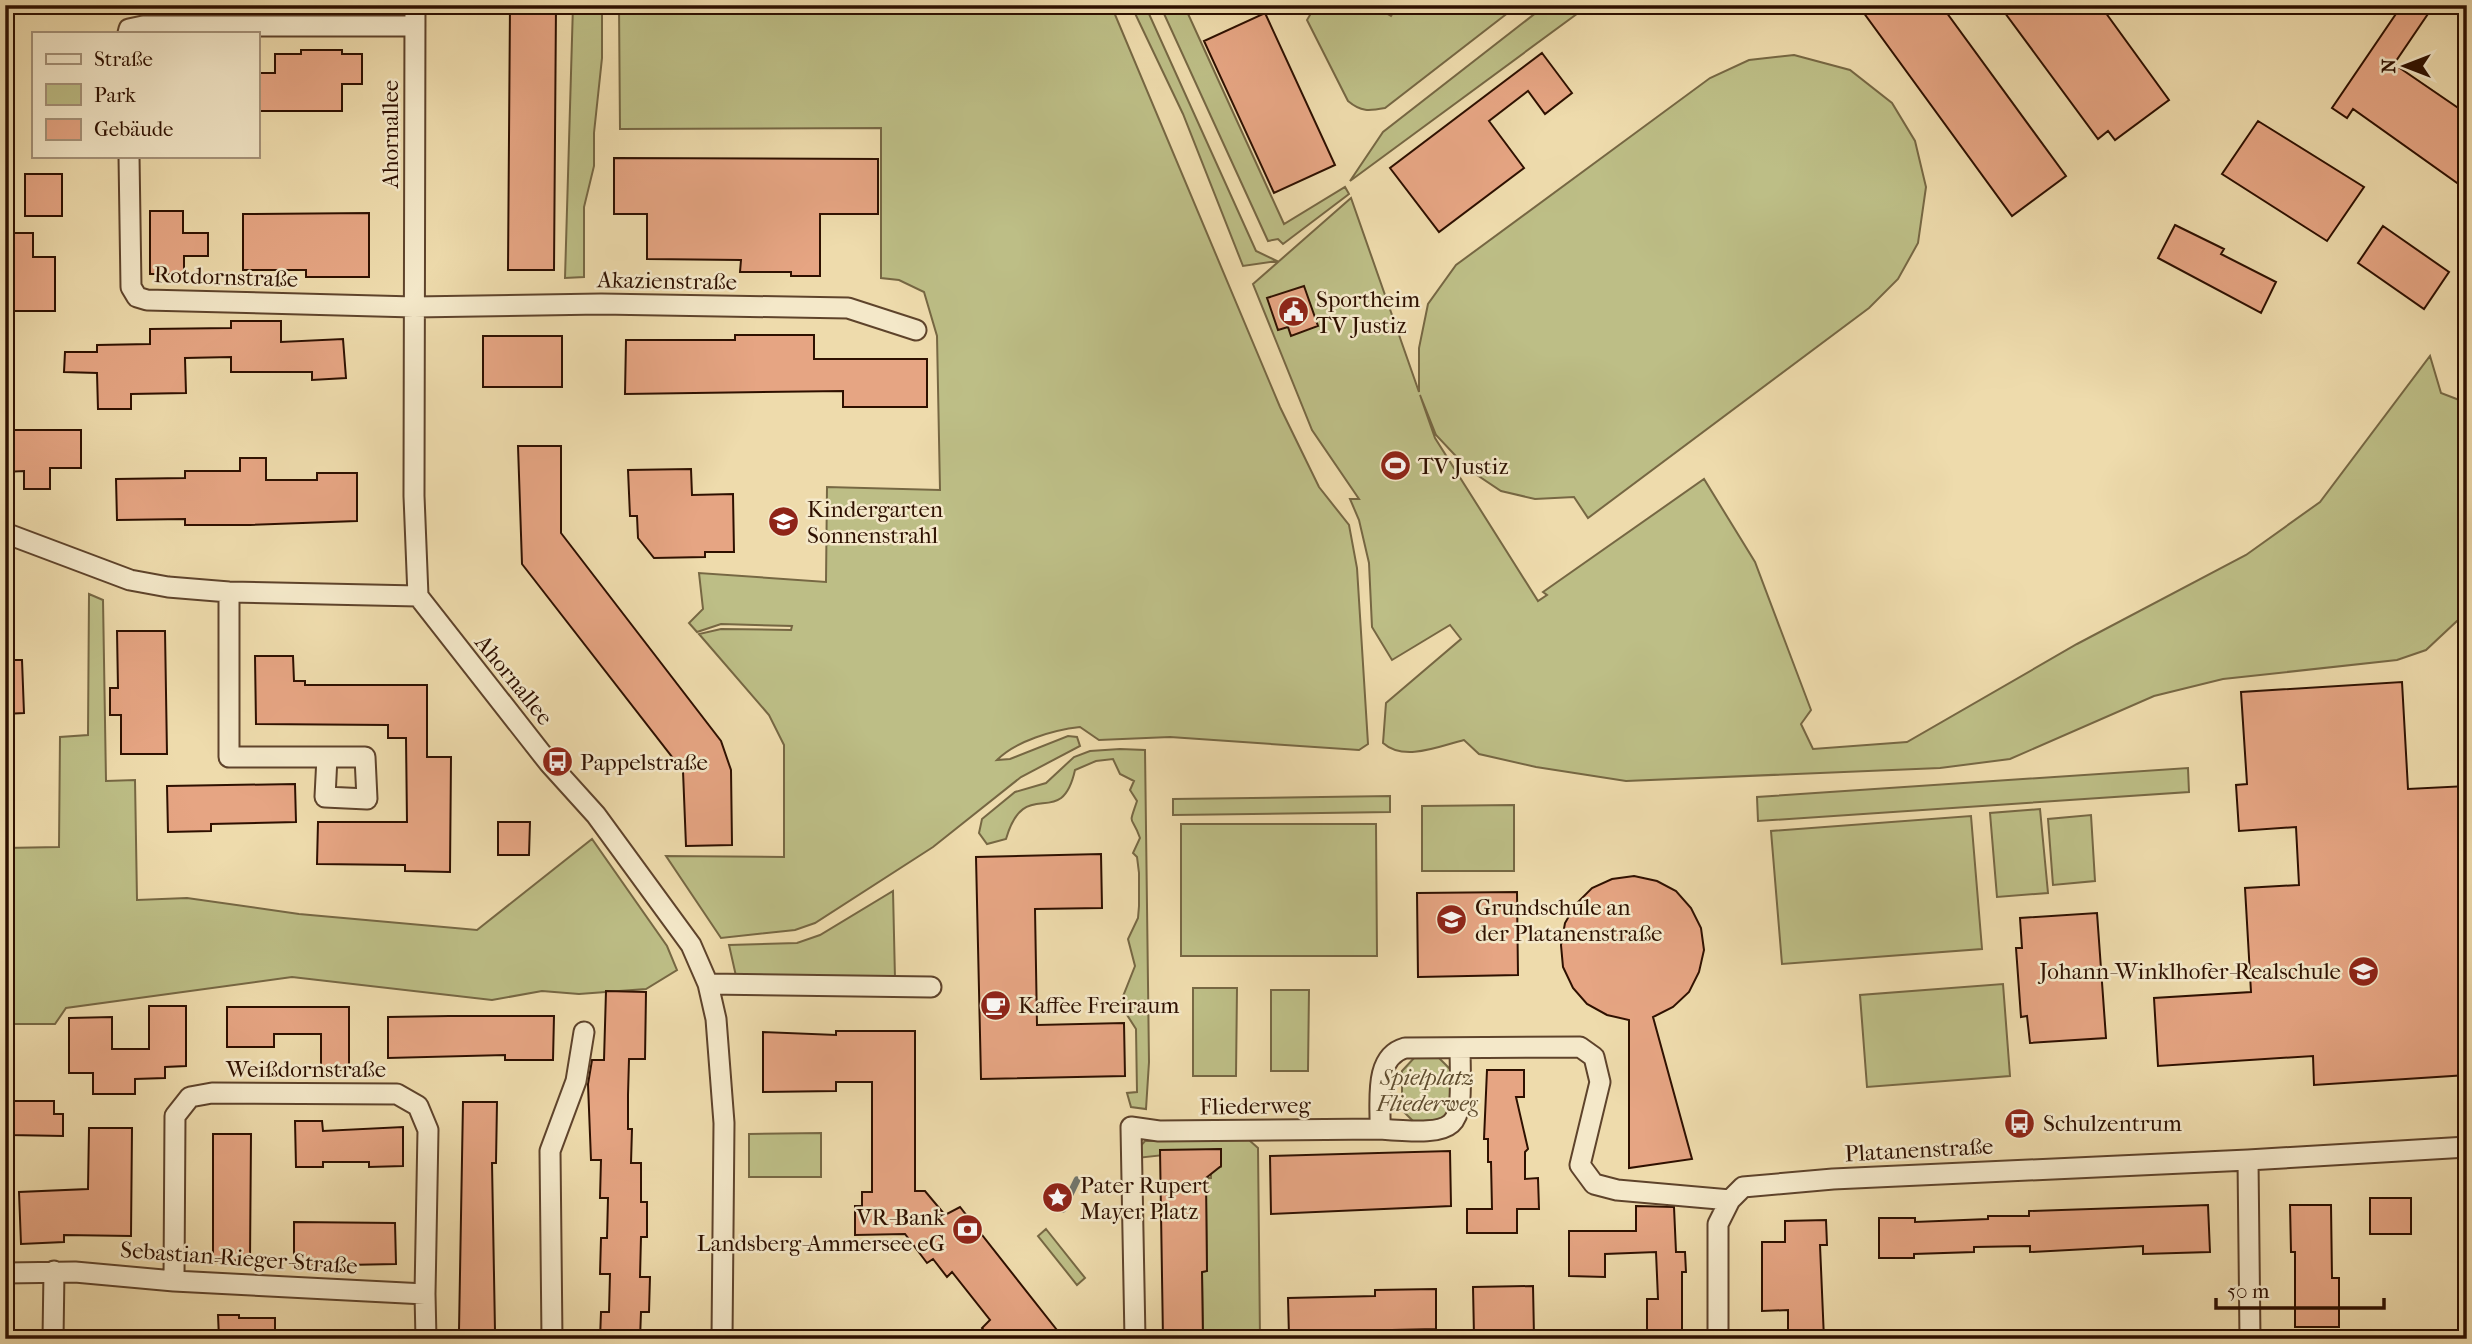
<svg xmlns="http://www.w3.org/2000/svg" width="2472" height="1344" viewBox="0 0 2472 1344" font-family="'IM FELL French Canon',serif">
<rect width="100%" height="100%" fill="#eedbac"/>
<filter id="stains"><feTurbulence type="fractalNoise" baseFrequency=".00286" numOctaves="4"/><feColorMatrix values="0 0 0 0 .2 0 0 0 0 .09 0 0 0 0 .02 0 0 0 .5 -.17"/></filter>
<radialGradient id="worn" r=".72"><stop offset=".6" stop-color="#630" stop-opacity="0"/><stop offset="1" stop-color="#630" stop-opacity=".3"/></radialGradient>
<!-- green -->
<path fill="#bdbe86" stroke="#766743" stroke-width="2" d="M573,5H602V58L594,133V166L584,207V277L565,278Z
M619,5H1111L1280,407L1319,487L1349,525L1357,568L1368,744L1359,750L1170,737L1099,740L1080,727C1053,730 1016,741 997,760L1010,759L1068,736L1077,737L1080,746L1021,777L933,847L815,923L795,930L721,938L666,856L784,857V745L769,715L699,634L721,629L791,630L792,626L721,624L697,632L689,623L703,609L699,573L826,582L827,487L940,490L937,336L924,292L899,280L881,278V128L620,129Z
M1131,5H1145L1256,251L1277,261L1243,266L1183,114Z
M1160,5H1184L1284,224L1345,187L1349,194L1283,244L1278,239L1268,241Z
M1316,5H1372L1391,16L1398,5H1518L1385,108C1369,111 1361,112 1348,101L1307,20Z
M1546,5H1589L1350,181L1383,132Z
M1794,55L1850,70L1892,103L1915,141L1926,187L1918,243L1898,279L1869,308L1588,518L1574,497L1535,499L1501,491L1468,469L1436,435L1420,395L1435,438L1538,601L1547,595L1543,592L1704,479L1755,562L1811,710L1801,724L1813,749L1907,742L2077,644L2246,555L2320,502L2430,356L2441,393L2467,403V618L2457,621L2426,650L2397,660L2223,679L2154,696L2010,759L1940,768L1626,781L1536,767L1479,754L1464,740C1440,746 1404,762 1383,743L1386,703L1461,639L1450,625L1392,660L1372,627L1369,563L1359,520L1350,499H1359L1312,430L1253,284L1351,198L1419,392V348L1428,304L1456,265L1710,78L1749,60Z
M89,594L103,600L106,781L135,780L137,900L187,898L299,914L477,930L592,839L667,946L677,970L646,989L579,994L542,991L492,1000L292,977L66,1008L55,1024H5V848L59,847L60,737L88,735Z
M1120,749L1145,750L1149,1062L1146,1109L1131,1107L1127,1093L1137,1092L1136,1029L1120,1004L1135,966L1128,939L1138,918L1139,906V873L1137,857L1133,853L1140,838C1131,813 1128,828 1137,801L1130,790L1134,781L1120,774L1113,759L1096,761L1075,770C1061,833 1025,773 1006,839L987,844L979,833L982,819L1015,792L1046,783L1074,757L1090,751Z
M2188,768L2189,792L1758,821L1757,797Z
M1390,796V812L1173,815V799Z
M1514,805V871H1422V806Z
M2040,809L2048,893L1997,897L1990,813Z
M2091,815L2095,881L2053,885L2048,819Z
M1971,816L1982,949L1782,964L1771,831Z
M1181,824H1376L1377,956H1181Z
M893,891L895,979L736,976L729,945L797,943L820,935Z
M2003,984L2010,1076L1867,1087L1860,995Z
M1193,988H1237L1236,1076H1193Z
M1271,990H1309L1308,1071H1271Z
M1415,1057H1438L1452,1071L1453,1110L1439,1124H1416L1402,1110V1071Z
M821,1133V1177H749V1134Z
M1249,1140L1258,1148L1260,1339H1203L1202,1272L1207,1271L1206,1202H1202L1201,1178H1211V1169L1221,1167V1153L1219,1149L1137,1158V1150L1145,1141Z
M1046,1229L1085,1278L1077,1285L1038,1236Z"/>
<g fill="none" stroke-linecap="round" stroke-linejoin="round">
<!-- stream -->
<path stroke="#71756b" stroke-width="7" d="M1063,1209L1077,1180"/>
</g>
<!-- building -->
<path fill="#e6a583" stroke="#2e1000" stroke-width="2" d="M510,5H556L554,270H508Z
M1858,5H1941L2066,176L2012,216Z
M2016,5H2100L2169,100L2115,140L2108,131L2098,139L2005,13Z
M2402,5H2434L2394,64L2467,114V190L2353,109L2347,118L2332,108Z
M1265,13L1335,165L1274,193L1204,41Z
M301,50H342V54H362V84H342V111H257V73H275V54H301Z
M1542,53L1572,93L1545,114L1528,91L1489,121L1524,168L1439,232L1390,168Z
M2258,121L2364,187L2327,241L2222,174Z
M614,158L878,159V214H820V276H791V272H740L741,260L647,259V214H614Z
M25,174H62V216H25Z
M150,211H183V233H208V256H184V274H150Z
M369,213V277H306V270H243V214Z
M2175,225L2224,249L2221,254L2276,282L2261,313L2158,258Z
M2383,226L2449,272L2424,309L2358,263Z
M5,233H33V257H55V311H11V269H5Z
M1304,286L1318,326L1291,336L1288,327L1278,330L1267,298Z
M231,321H281V342L343,339L346,378L312,380V372H231V357L185,358L186,393L131,394V409H98L97,373L64,372L65,352H97V345L150,344V329L231,328Z
M735,335H814V359H927V407H843V391L625,394L626,340H735Z
M483,336H562V387H483Z
M5,430H81V468H50V489H24V471L5,472Z
M518,446H561V533L721,741L731,770L732,845L686,846L683,771L522,564Z
M240,458H266V480H317V473H357V521L250,525H185V519L117,520L116,479L185,478V471H240Z
M691,469L692,495L733,494L734,552H705V557L654,558L638,538L637,516H630L628,470Z
M117,631H165L167,754H121V715H110V688H118Z
M255,656H293L294,681H305V685H427V757H451L450,872L405,871V865L317,864L318,822H407L406,738H388V725L256,724Z
M5,660H22L24,713L5,714Z
M2402,682L2408,789L2467,786V1075L2314,1085L2313,1056L2158,1066L2154,998L2251,992L2245,888L2299,885L2296,827L2239,831L2236,785L2247,784L2241,692Z
M295,784L296,822L211,824V831L168,832L167,786Z
M498,822H530L529,855H498Z
M1101,854L1102,908L1035,909L1037,1025L1124,1023L1125,1076L981,1079L976,857Z
M1634,876L1657,881L1676,891L1691,908L1701,928L1704,950L1699,972L1689,992L1673,1007L1653,1017L1692,1159L1629,1168V1020L1607,1015L1587,1004L1573,988L1563,967L1561,945L1565,923L1576,904L1592,888L1612,879Z
M1517,892L1518,975L1418,977L1417,893Z
M2097,913L2106,1038L2030,1043L2027,1016L2021,1017L2016,948H2022L2020,918Z
M606,991L646,992L645,1059H629L628,1095V1129H632L631,1163H641V1202H647V1237H641L640,1277H650L649,1312H641L640,1339H600L601,1312H609L610,1274H600L601,1238H607L608,1198H600L601,1160H591L588,1084L592,1060H604Z
M149,1006H186V1066L165,1067V1078L135,1079V1094H93V1073H69V1018L112,1017V1049H149Z
M227,1007H349V1070H321V1034H274V1047H227Z
M449,1016H554L553,1060H505V1055L388,1058V1017Z
M836,1031H915V1191H925L945,1215L960,1207L1064,1339H991L982,1328L990,1320L952,1272L947,1277L933,1259L927,1263L905,1234L855,1235V1206H862V1192H872V1082H836V1091L763,1092V1032L836,1035Z
M1487,1070H1524V1097H1516L1528,1149L1525,1152V1179L1538,1178L1539,1209H1517V1233H1467V1209H1492L1491,1162H1488V1139H1484Z
M10,1101H54V1114H63V1136L9,1135V1130H5V1112H10Z
M463,1102H497L496,1163H492L495,1331H459Z
M295,1121H322L323,1131L403,1127V1166L369,1167V1162H323V1167H296Z
M89,1128H132L131,1236L64,1235V1242L21,1244L19,1192L88,1189Z
M213,1134H251L250,1260L213,1261Z
M1221,1149V1166L1206,1178L1207,1271L1202,1272L1203,1339H1163L1160,1150Z
M1450,1151L1451,1206L1271,1214L1270,1156Z
M2370,1198H2411V1234H2370Z
M2208,1205L2210,1252L2143,1254V1246L2030,1252V1246L1974,1247V1252L1914,1254V1258H1879V1218H1915V1222L1988,1219V1216H2029V1211Z
M2290,1205H2331L2332,1278H2339V1327H2295V1252H2291Z
M1636,1206L1674,1207L1676,1252H1685L1686,1272H1682V1339H1647V1299H1658L1656,1252L1605,1254V1277L1569,1276V1231H1636Z
M1826,1220L1827,1245H1820L1824,1339H1788V1310L1762,1311V1242H1785V1221Z
M294,1222L395,1223L396,1264L294,1266Z
M1533,1286L1534,1336H1474L1473,1287Z
M1436,1289V1329L1348,1331V1335L1289,1336L1288,1298L1375,1296V1290Z
M218,1315H239V1318H275V1337L219,1338Z"/>
<g fill="none" stroke-linecap="round" stroke-linejoin="round">
<defs>
<path id="street" d="M415,5L414,496L418,596L549,763L596,815L691,945L708,984L716,1019L724,1123L722,1339
M128,33L129,29L143,26H415
M129,156L131,287L137,297L147,300L414,307L601,304L848,308L916,330
M5,533L130,580L168,587L229,592L418,596
M229,592V757C274,757 320,757 365,757L367,799L325,797L327,757
M708,984L931,987
M1380,1129C1467,1136 1461,1129 1460,1048
M2248,1160L2250,1339
M5,1273L75,1272L174,1281L425,1294L426,1339
M174,1281L175,1116L190,1097L212,1093L397,1094L418,1106L428,1130L425,1294
M53,1339L54,1271
M552,1339L550,1151L576,1081L584,1032
M1135,1339L1131,1127L1159,1131L1380,1129C1381,1102 1373,1057 1405,1048L1580,1047L1594,1057L1600,1082L1580,1165L1594,1184L1617,1190L1730,1200
M1718,1339V1224L1730,1200L1743,1187L1833,1179L2248,1160L2467,1147"/>
</defs>
<!-- street casing -->
<use href="#street" stroke="#5e432b" stroke-width="23"/>
<!-- street -->
<use href="#street" stroke="#f4e8c9" stroke-width="19"/>
</g>
<!-- icons -->
<defs>
<symbol id="civic-disc" viewBox="-11 -11 22 22"><circle r="9.5" fill="#8f2418" stroke="#f4e8c9"/><path d="M-.6-6.5H3V-4.5H.6V-3L4-1V1h2V6H-6V1h2V-1L-.6-3ZM-1.2 2.5V6h2.4V2.5Z" fill="#fff"/></symbol>
<symbol id="stadium-disc" viewBox="-11 -11 22 22"><circle r="9.5" fill="#8f2418" stroke="#f4e8c9"/><path d="M0-5a6.5 5 0 1 0 0 10a6.5 5 0 1 0 0-10ZM-3.5-1.8h7v3.6h-7Z" fill="#fff"/></symbol>
<symbol id="school-disc" viewBox="-11 -11 22 22"><circle r="9.5" fill="#8f2418" stroke="#f4e8c9"/><path d="M0-5L7-2L0 1L-7-2ZM-4 1L0 2.5L4 1V4Q0 6-4 4Z" fill="#fff"/></symbol>
<symbol id="bus-disc" viewBox="-11 -11 22 22"><circle r="9.5" fill="#8f2418" stroke="#f4e8c9"/><path d="M-5-6H5V4H4V6H2V4H-2V6H-4V4H-5ZM-3.5-4V0h7V-4ZM-3.5 1.2v1.5H-2V1.2ZM2 1.2v1.5H3.5V1.2Z" fill="#fff"/></symbol>
<symbol id="cafe-disc" viewBox="-11 -11 22 22"><circle r="9.5" fill="#8f2418" stroke="#f4e8c9"/><path d="M-5.5-4.5H6V0H3Q3 3.5 0 3.5H-2.5Q-5.5 3.5-5.5 0ZM3-3.2v2h1.7v-2ZM-6 4.5H4V6H-6Z" fill="#fff"/></symbol>
<symbol id="sight-disc" viewBox="-11 -11 22 22"><circle r="9.5" fill="#8f2418" stroke="#f4e8c9"/><path d="M0-6L1.8-2.2L6-1.7L2.9 1.2L3.7 5.4L0 3.3L-3.7 5.4L-2.9 1.2L-6-1.7L-1.8-2.2Z" fill="#fff"/></symbol>
<symbol id="bank-disc" viewBox="-11 -11 22 22"><circle r="9.5" fill="#8f2418" stroke="#f4e8c9"/><path d="M-6-4H6V4H-6ZM0-2.3a2.3 2.3 0 1 0 0 4.6a2.3 2.3 0 1 0 0-4.6Z" fill="#fff"/></symbol>
</defs>
<g fill-rule="evenodd">
<use href="#civic-disc" x="1276" y="294" width="35" height="35"/>
<use href="#stadium-disc" x="1378" y="448" width="35" height="35"/>
<use href="#school-disc" x="766" y="504" width="35" height="35"/>
<use href="#bus-disc" x="540" y="744" width="35" height="35"/>
<use href="#school-disc" x="1434" y="902" width="35" height="35"/>
<use href="#school-disc" x="2346" y="954" width="35" height="35"/>
<use href="#cafe-disc" x="978" y="988" width="35" height="35"/>
<use href="#bus-disc" x="2002" y="1106" width="35" height="35"/>
<use href="#sight-disc" x="1040" y="1180" width="35" height="35"/>
<use href="#bank-disc" x="950" y="1212" width="35" height="35"/>
</g>
<g text-anchor="middle" dominant-baseline="central" stroke-width="5" stroke-linejoin="round" paint-order="stroke">
<!-- street labels -->
<g font-size="23" fill="#2e1000" stroke="#f4e8c9">
<text transform="translate(390 134) rotate(-90)">Ahornallee</text>
<text transform="translate(226 277) rotate(2)">Rotdornstraße</text>
<text transform="translate(667 281) rotate(1)">Akazienstraße</text>
<text transform="translate(514 680) rotate(51)">Ahornallee</text>
<text x="306" y="1069">Weißdornstraße</text>
<text transform="translate(1255 1106) rotate(-1)">Fliederweg</text>
<text transform="translate(1919 1150) rotate(-3)">Platanenstraße</text>
<text transform="translate(239 1258) rotate(4)">Sebastian-Rieger-Straße</text>
</g>
<!-- poi labels -->
<g font-size="23" fill="#2e1000" stroke="#f4e8c9" text-anchor="start">
<text x="1316" y="299">Sportheim<tspan x="1316" dy="26">TV Justiz</tspan></text>
<text x="1418" y="466">TV Justiz</text>
<text x="807" y="509">Kindergarten<tspan x="807" dy="26">Sonnenstrahl</tspan></text>
<text x="580" y="762">Pappelstraße</text>
<text x="1475" y="907">Grundschule an<tspan x="1475" dy="26">der Platanenstraße</tspan></text>
<text x="2341" y="971" text-anchor="end">Johann-Winklhofer-Realschule</text>
<text x="1018" y="1005">Kaffee Freiraum</text>
<text x="2043" y="1123">Schulzentrum</text>
<text x="1080" y="1185">Pater Rupert<tspan x="1080" dy="26">Mayer Platz</tspan></text>
<text x="945" y="1217" text-anchor="end">VR-Bank<tspan x="945" dy="26">Landsberg-Ammersee eG</tspan></text>
</g>
<!-- park labels -->
<g font-size="23" font-style="italic" fill="#604d2f" stroke="#f4e8c9">
<text x="1427" y="1077">Spielplatz<tspan x="1427" dy="26">Fliederweg</tspan></text>
</g>
</g>
<!-- margin -->
<rect width="2472" height="1344" fill="none" stroke="#eedbac" stroke-width="28"/>
<rect x="7" y="7" width="2458" height="1330" fill="none" stroke="#2e1000" stroke-width="3.5"/>
<rect x="14" y="14" width="2444" height="1316" fill="none" stroke="#2e1000" stroke-width="2"/>
<!-- legend -->
<rect x="32" y="32" width="228" height="126" fill="#f4e8c9" stroke="#a59279" stroke-width="2"/>
<rect x="46" y="54" width="35" height="10" fill="#f4e8c9" stroke="#a59279" stroke-width="2"/>
<text x="94" y="66" font-size="21" fill="#2e1000">Straße</text>
<rect x="46" y="84" width="35" height="21" fill="#bdbe86" stroke="#a59279" stroke-width="2"/>
<text x="94" y="102" font-size="21" fill="#2e1000">Park</text>
<rect x="46" y="119" width="35" height="21" fill="#e6a583" stroke="#a59279" stroke-width="2"/>
<text x="94" y="136" font-size="21" fill="#2e1000">Gebäude</text>
<!-- north arrow -->
<g transform="translate(2405 66) rotate(270)" stroke="#f4e8c9" stroke-width="5" paint-order="stroke">
<path d="M0-5L12 26L0 18L-12 26Z" fill="#2e1000"/>
<text y="-10" font-size="19" font-weight="bold" text-anchor="middle" fill="#2e1000">N</text>
</g>
<!-- scale -->
<path d="M2216 1298v10h168v-10" fill="none" stroke="#2e1000" stroke-width="3.5"/>
<text x="2227" y="1298" font-size="21" fill="#2e1000" stroke="#f4e8c9" stroke-width="5" paint-order="stroke">50 m</text>
<rect width="100%" height="100%" filter="url(#stains)"/>
<rect width="100%" height="100%" fill="url(#worn)"/>
</svg>
